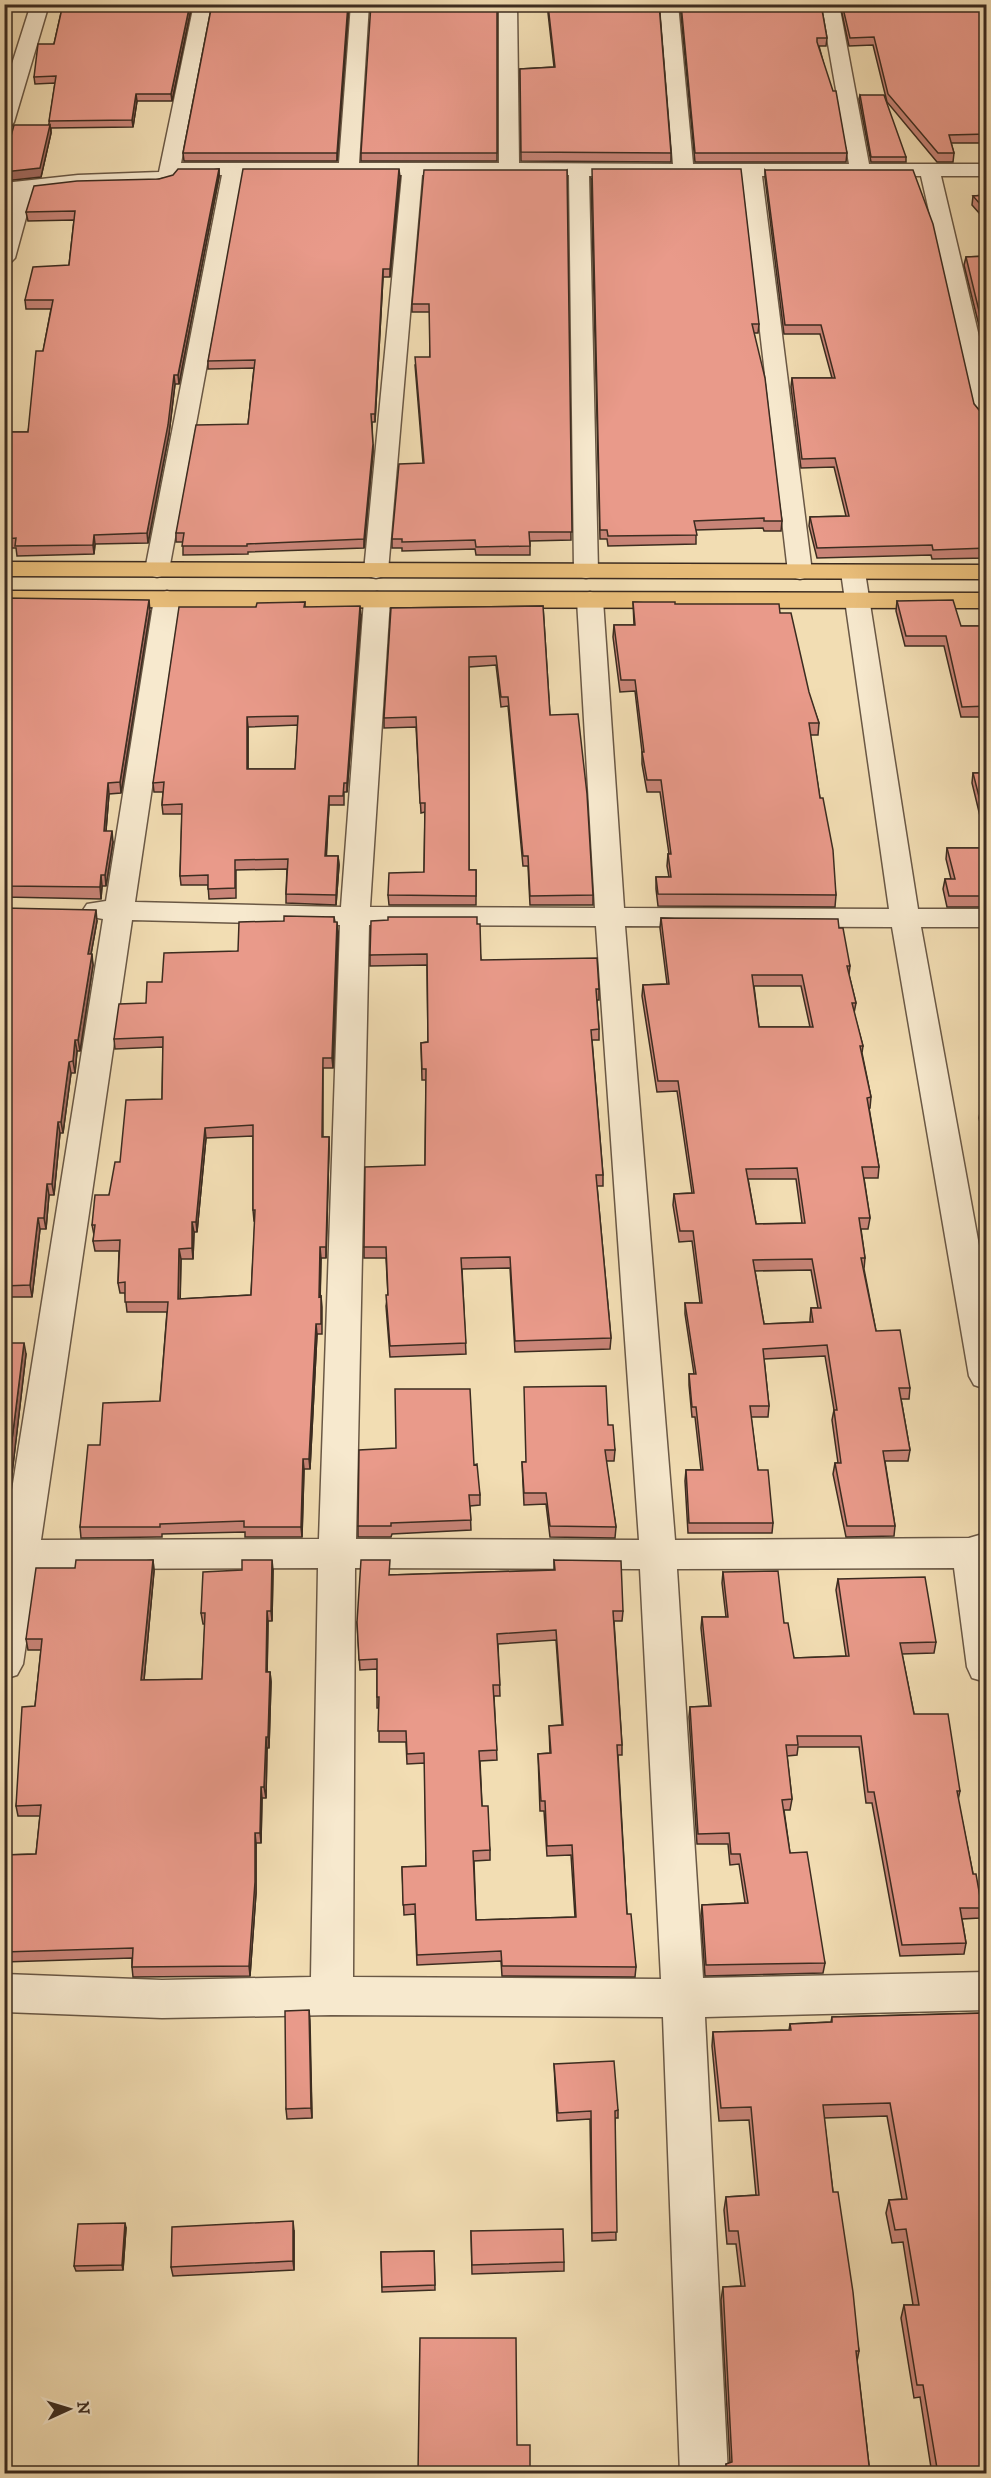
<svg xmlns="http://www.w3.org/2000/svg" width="991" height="2478" viewBox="0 0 991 2478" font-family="'IM FELL DW Pica',serif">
<rect width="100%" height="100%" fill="#f2ddb3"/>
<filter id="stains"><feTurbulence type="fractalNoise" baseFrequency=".00333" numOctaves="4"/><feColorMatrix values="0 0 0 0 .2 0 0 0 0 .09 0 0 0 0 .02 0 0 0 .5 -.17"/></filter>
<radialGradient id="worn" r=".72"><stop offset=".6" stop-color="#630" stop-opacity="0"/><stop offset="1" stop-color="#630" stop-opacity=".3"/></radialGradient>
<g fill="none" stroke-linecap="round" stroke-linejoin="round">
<defs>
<path id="minor" d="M31,4H49L14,122L11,126L4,128V89Z
M194,4H212L181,163H339L351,4H369L359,163H499V4H517L519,163L673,164L660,4H678L693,164H849L821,4H839L869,164H986V176H941L986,366V419L978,417L975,412L921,176H762L812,572L809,577L800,579L791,577L788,572L742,176H589L598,571L595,576L586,578L577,576L574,571L569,175H422L388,571L385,576L376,578L367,576L364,571L402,175H242L169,570L166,575L157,577L148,575L145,570L222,175H177L174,180L160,185L78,187L33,192L15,258L11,262L4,264V220L12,194L4,195V183L78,175L159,172Z
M853,565L862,567L865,572L918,909H986V927H921L986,1284V1389L974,1385L969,1376L892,927L625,926L675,1540L969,1538L986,1533V1682L972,1678L967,1667L954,1568L677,1569L703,1978L986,1972V2010L705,2017L728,2474H680L663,2017L332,2015L162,2018L4,2012V1974L162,1980L311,1977L318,1568L37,1569L23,1664L17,1675L4,1679V1540L103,919L87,916L83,910L87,904L106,901L154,599L158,594L167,591L176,594L180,599L135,902L341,907L364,600L368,595L377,592L386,595L390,600L370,907L595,908L577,600L581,595L590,592L599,595L603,600L624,908L889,909L841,572L844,567ZM132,920L340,925L319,1539L41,1540ZM369,925L596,926L639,1540L356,1539ZM355,1568L640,1569L661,1979L353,1977Z"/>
<path id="major" d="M4,562L986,565V579L4,576Z
M4,591L986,593V608L4,607Z"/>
</defs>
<!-- minor casing -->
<use href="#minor" stroke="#6a5845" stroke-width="3"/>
<!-- major casing -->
<use href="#major" stroke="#3c2c20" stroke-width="3"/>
<!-- minor -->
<use href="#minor" fill="#f7e9ce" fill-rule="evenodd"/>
<!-- major -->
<use href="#major" fill="#e9be7a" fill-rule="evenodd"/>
</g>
<!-- wall -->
<path fill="#c88477" stroke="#3c2c20" stroke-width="1.5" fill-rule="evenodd" d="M63,4H192L172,101H137L133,127L51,128V133L41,177L55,83L35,84L34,77L54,44Z
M212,4H349L337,161H184L183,153Z
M497,4V161H361V153Z
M554,4H659L671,153V162L521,161L520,69L554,67L548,13V5Z
M680,4H821L827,38L826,46H819L847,153L846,162H695Z
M840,4H987V143H951L954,153L953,162H937L887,102L873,45L849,46Z
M860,95L906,157V162H871L859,99Z
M219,169V177L179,384H175L169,434L148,543L95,544L94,554L17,556L16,548H4V432H28L51,309H26L25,300L69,265L74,220L28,221L26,212L159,179Z
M567,170L571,540L530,541V555H476L475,549L402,551V548H392V539L423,463L415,365L430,357V312H412V304Z
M765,170L974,404L979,410L987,412V558L932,559L931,555L817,558L809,526L810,517L846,516L834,467L801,468L791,387L792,378H832L820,334H784L765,178Z
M400,177L390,277H383L375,422H372L373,452L364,548L248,552V554L183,555V542H176V533L248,424L254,368L208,369V361Z
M591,178L759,324L758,333H754L782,521L781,531H764L763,528L696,530V544L608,546L607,539H600Z
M987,195V222L972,205L973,196Z
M987,256V358L964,265L966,257Z
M4,598L150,611L121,793L109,794L106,831L113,842L106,886H102L101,899L4,897Z
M897,601L961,626H987V717H961L944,646H905L896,611Z
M305,602V607L361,615L347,792H344V805H329L326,856H338L339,865L336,905L286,903V894L287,869L236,870V898L209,899L208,885H181L180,876L182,814H163L162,805L163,792H154L153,783L256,607ZM298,725L295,769H248V727Z
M633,602L780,613L819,723L818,735H810L820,798L836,895L835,907L658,906L656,889V877H669L667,866L668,854H669L660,792H647L642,764V752L635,691L620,692L613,637L614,625H634Z
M543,606L550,715L593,895V905H530L528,866H523L508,706L501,707L496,665L469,667V870H476V905H389L388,895L424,872L425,812L421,813L416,727L384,728V718L391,608Z
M973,773H987V845L972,783Z
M947,848H987V907H947L943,889L945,879H951L946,859Z
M4,908L97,921L91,954L93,965L80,1051H77L75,1073H71L63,1133H60L54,1195H49L46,1229H40L32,1297H4Z
M334,917L335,922L338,932L333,1068H323V1137H329V1147L326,1258H321L320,1296H321L322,1307V1334H317L310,1469H304L302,1537H245V1532L162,1534V1537H157L81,1538L80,1527L100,1445L160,1401L167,1312H127L125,1293H120L118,1283L119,1251H95L93,1241L94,1235L92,1225L109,1195L120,1162L162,1099L163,1047L115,1049L114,1039L146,1003L162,982L238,951L284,921ZM253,1136V1210L254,1221H255L251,1295L180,1299L181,1259H193L194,1232H197L206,1138Z
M661,918L839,928L850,966L849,975L856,1003L854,1013L863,1046L862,1053L871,1097L870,1108H869L879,1167L878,1178H864L870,1218L868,1229H861L865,1258L864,1269L876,1331L910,1388L909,1399H901L910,1450L908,1461H885L895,1526L894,1536L846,1537L833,1474L835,1463H838L832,1420L834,1410L825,1356L764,1359L769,1406L768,1417H751L758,1470L773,1523L772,1533H688L685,1481L686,1470H701L695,1417H692L689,1385V1374H694L685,1314V1303H700L692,1241L679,1242L673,1205L674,1194L692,1193L677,1091L657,1092L642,996L643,985L667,984L660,928ZM754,986H801L810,1027H759ZM748,1179H796L802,1223L756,1224ZM811,1270L818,1308H811L810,1319V1322L764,1324L755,1271Z
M477,924L481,960L599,989V1000H597L599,1029V1040H592L603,1175V1186H597L611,1338L610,1349L515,1352L510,1268L462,1269L466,1354L390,1357L386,1306L388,1295L386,1258H364V1247L425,1165L426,1080H422L421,1043L428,1042L427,965L370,966V955Z
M981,1107H987V1155L979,1118Z
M4,1343L26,1354L10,1491H4Z
M608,1425L615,1450L614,1461H606L616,1527L615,1538L550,1537L546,1504L524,1505L522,1462H526Z
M474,1465L480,1495V1505L470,1506L471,1530L392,1534L391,1537H358V1526Z
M153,1560L154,1571L144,1680L202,1679L205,1624H203L201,1613L273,1570L272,1621H268L267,1672H270L271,1682L269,1748H267L266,1798H262L261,1843H256V1893L250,1976L133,1977L132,1967V1958L4,1962V1855L36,1854L40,1816H18L16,1806L35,1706L41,1650H28L26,1639L75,1568Z
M554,1560L623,1611L622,1621H614L622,1745V1755H618L627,1914L636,1967L635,1977L502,1976L501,1961L417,1965L415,1914L404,1915L402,1867L426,1866L425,1763L407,1764L406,1742H379V1708H377V1669L360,1670L357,1622L390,1575L554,1570ZM556,1640L562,1725L549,1726L550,1753L538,1754L540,1811H544L547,1856L571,1855L575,1917L476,1920L474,1861L490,1860V1850L482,1806L480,1761L497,1760L494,1696H500L498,1644Z
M723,1572L784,1623L794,1658L846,1656L836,1590L838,1579L936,1642L934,1653L902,1654L914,1714L960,1791L958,1800L973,1874L982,1908L980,1918L962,1919L966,1943L964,1954L900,1956L872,1803H866L859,1747H798L797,1755L787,1756L792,1799L790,1810H784L790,1853L825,1963L823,1973L705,1976L701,1916L702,1905L745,1903L739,1864L730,1865L728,1844H697L689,1717L690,1707L709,1706L701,1628L702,1617H726L722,1583Z
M309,2010L312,2118L287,2119L286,2109Z
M987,2013V2474H932L920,2397L914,2398L901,2318L904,2305H913L903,2242L892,2243L886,2213L889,2200L902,2199L887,2116L824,2118L833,2192L859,2351L857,2361L870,2474H725L726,2464L730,2463L721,2300L723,2287L741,2286L736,2244H727L724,2210L726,2197L756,2195L749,2120L719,2121L712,2046L713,2032L789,2030L790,2024L831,2022L832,2017Z
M554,2064L618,2110V2118H615L616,2240L592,2241L590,2119L557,2121Z
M126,2228L123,2270L76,2271L74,2266Z
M294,2231V2270L173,2276L171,2267Z
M471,2231L564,2262V2271L472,2274Z
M434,2251L435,2290L382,2292L381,2252Z"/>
<!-- shaded-wall -->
<path fill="#a36c61" stroke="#3c2c20" stroke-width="1.5" d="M190,4H192L172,101L171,94Z
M348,4H349L337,161V153Z
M136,94L137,101L133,127L132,120Z
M50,125L51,133L41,177L4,181V172Z
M219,169V177L179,384L178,375Z
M399,169L400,177L390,277V269Z
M383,269V277L375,422V414Z
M174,375L175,384L169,434L148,543L147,533Z
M373,444V452L364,548V539Z
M94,535L95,544L94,554L93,545Z
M149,600L150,611L121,793L120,782Z
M360,606L361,615L347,792V783Z
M247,717L248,727V779L247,769Z
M108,783L109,794L105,842L104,831Z
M329,796V805L326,865L325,856Z
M112,831L113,842L106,886L105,875Z
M338,856L339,865L336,905V895Z
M101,875L102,886L101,899L100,887Z
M96,910L97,921L89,965L88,954Z
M337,922L338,932L333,1068L332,1058Z
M92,954L93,965L80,1051L78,1040Z
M75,1040L77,1051L75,1073L73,1061Z
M69,1062L71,1073L63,1133L61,1122Z
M58,1122L60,1133L54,1195L52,1184Z
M205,1128L206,1138L197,1232L196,1222Z
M329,1137V1147L326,1258V1247Z
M47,1184L49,1195L46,1229L44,1218Z
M38,1218L40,1229L32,1297L30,1285Z
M192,1222L194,1232L193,1259L192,1248Z
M320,1247L321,1258L320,1307L319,1297Z
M179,1249L181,1259L180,1309L178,1299Z
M316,1324L317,1334L310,1469L309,1459Z
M24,1343L26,1354L10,1491L7,1480Z
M303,1459L304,1469L302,1537L301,1527Z
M153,1560L154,1571L143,1691L141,1680Z
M272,1560L273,1570L272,1621L271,1611Z
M267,1611L268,1621L267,1682L266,1672Z
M270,1672L271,1682L269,1748L268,1737Z
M266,1737L267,1748L266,1798L264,1787Z
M261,1787L262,1798L261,1843L260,1833Z
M255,1833L256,1843V1893L250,1976L249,1966Z
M309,2010L310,2020L312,2118L311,2108Z
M293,2221L294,2231V2270L293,2261Z
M125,2223L126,2228L123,2270L122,2265Z"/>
<!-- building -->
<path fill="#e99a8a" stroke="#3c2c20" stroke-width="1.5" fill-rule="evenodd" d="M63,4H190L171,94H136L132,120L49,121L56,76L34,77L38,44H54Z
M212,4H348L337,153H183Z
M371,4H497V153H361Z
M555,4H659L671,153L521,152L520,69L555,67L548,5Z
M681,4H821L827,38H817V42L833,91H836L847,153H695Z
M842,4H987V134L949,135L954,153H938L888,94L874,37L850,38Z
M860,95H884L906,157H871Z
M14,125H50L40,168L4,172V162Z
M178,169H219L178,375H174L168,425L147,533L94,535L93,545L15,546L16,538L4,539V432H28L36,351H43L53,300H25L33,267L69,265L75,211L26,212L34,186L77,181L159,179L173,175Z
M243,169H399L390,269H383L375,414H371L373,444L364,539L247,544V546H182L184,533H176L196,425L248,424L255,360L208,361Z
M592,169H741L759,324H752L765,378L782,521H764V518L694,521L697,535L608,536L607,530H600Z
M424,170H567L572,532H529L530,546L476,547L475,540L402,542V539H392L399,464L424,463L415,357H430L429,304H412Z
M765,170H913L933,224L974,404L979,410L987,412V548L933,550L932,545L817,548L810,517L849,516L835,458L802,459L792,378H835L821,325H785Z
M987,195V212L973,196Z
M987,256V344L966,257Z
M4,598L149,600L120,782L108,783L104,831H112L105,875H101L100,887L4,886Z
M953,600L961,626H987V706L962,707L946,636H906L897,601Z
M305,602L304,607L360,606L347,783H344L343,796H329L325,856H338L336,895L286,894L288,859L235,860V888L208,889V875L180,876L182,804L162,805L164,782L153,783L179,607H256L257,603ZM298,716L295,769H247V717Z
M633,602H675V604H779L780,613H791L809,692L819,723H809L820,798H823L833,850L836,895L658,894L656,877H671L668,854H671L661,780H647L642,752H644L635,680H621L614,625H635Z
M543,606L550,715L578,714L587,794L593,895L530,896L528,856H523L508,697H501L496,656L469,657V870H476V896L388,895L389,873L424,872L425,803H420L416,717L384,718L391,608Z
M973,773H987V828Z
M947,848H987V896H949L945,879H955Z
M4,908L96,910L88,954H92L78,1040H75L73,1061L69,1062L61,1122H58L52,1184H47L44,1218H38L30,1285L4,1286Z
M284,916L334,917V922H337L332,1058H323L322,1137H329L326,1247H320L319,1297L321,1296V1324H316L309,1459H303L301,1527H244V1521L160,1524V1527H80L88,1445H100L103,1403L160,1401L168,1302H125V1282L118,1283L120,1240L93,1241L95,1225H92L95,1195H109L115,1162H120L126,1100L162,1099L163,1037L114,1039L119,1004L146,1003L147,982H162L164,953L238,951L239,922L284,921ZM253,1125V1210H255L251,1295L178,1299L179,1249L192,1248V1222H196L205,1128Z
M388,917H477V924H480L481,960L597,958L599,989H596L599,1029L591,1030L603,1175H596L611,1338L515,1341L510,1257L461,1258L466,1343L390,1346L386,1295H388L386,1247H364L365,1167L425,1165L426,1069H422L421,1043L428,1042L427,954L370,955L371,921L388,920Z
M661,918L838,919L839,928H843L850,966H847L856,1003H852L863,1046H860L871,1097L867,1098L879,1167H862L870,1218H859L865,1258H861L876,1331L900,1330L910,1388H899L910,1450L883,1451L895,1526H847L835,1463H841L834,1410H837L827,1345L763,1349L769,1406H750L758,1470H768L773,1523H689L686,1470H703L696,1407H692L689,1374H696L685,1303H702L693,1231H680L674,1194L694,1193L678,1081H658L643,985L669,984ZM752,975H802L813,1027H759ZM797,1168L805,1223L756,1224L746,1169ZM812,1259L821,1308H811L813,1322L764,1324L753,1260Z
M981,1107H987V1135Z
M4,1343H24L7,1480H4Z
M606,1386L608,1425H613L615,1450H605L616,1527L550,1526L546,1493H524L522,1462H526L524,1387Z
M395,1389H470L474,1465L477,1464L480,1495H469L471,1520L391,1523V1526H358L359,1450L396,1448Z
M76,1560H153L141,1680L202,1679L205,1613H201L203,1572L242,1570V1560H272L271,1611H267L266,1672H270L268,1737H266L264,1787H261L260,1833H255V1882L249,1966L132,1967L133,1948L4,1952V1855L36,1854L41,1805L16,1806L22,1707L35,1706L42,1639H26L36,1568H75Z
M361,1560H390L389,1575L555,1570L554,1560L621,1561L623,1611H613L622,1745H617L627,1914H631L636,1967L502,1966L501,1951L417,1955L415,1904L403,1905L402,1867L426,1866L424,1753L407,1754L406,1731H378L379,1697H377V1659L359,1660L357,1622ZM556,1630L563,1725L549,1726L551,1753L538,1754L541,1801H545L547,1846L572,1845L576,1917L476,1920L473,1851L490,1850L488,1806H482L479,1751L497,1750L493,1685H500L497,1634Z
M778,1571L784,1623H788L794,1658L849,1656L838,1579L925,1577L936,1642L900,1643L914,1714H948L960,1791H957L973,1874H976L982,1908H960L966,1943L902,1945L874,1792H868L861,1736H797L798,1745H786L792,1799L782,1800L790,1853L807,1852L825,1963L706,1965L702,1905L748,1903L740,1854H731L729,1833L698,1834L690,1707L711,1706L702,1617H728L723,1572Z
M309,2010L311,2108L286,2109L285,2011Z
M987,2013V2474H938L923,2385H917L904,2305H919L906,2229L895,2230L889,2200L907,2199L890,2103L823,2105L833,2192H838L853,2292L859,2351H856L870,2474H727L726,2464L732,2462L723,2287L745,2286L738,2231H729L726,2197L759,2195L751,2107L721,2108L713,2032L791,2030L790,2024L832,2022V2017Z
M614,2061L618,2110L615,2111L617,2232L592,2233L591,2111L558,2113L554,2064Z
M293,2221V2261L171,2267L172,2227Z
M125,2223L122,2265L74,2266L78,2224Z
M563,2229L564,2262L472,2265L471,2231Z
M434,2251L435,2285L382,2287L381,2252Z
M420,2338H516L517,2445H530V2474H418Z"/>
<!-- margin -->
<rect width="991" height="2478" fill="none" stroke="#f2ddb3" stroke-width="24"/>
<rect x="6" y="6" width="979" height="2466" fill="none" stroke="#3c2c20" stroke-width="3"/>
<rect x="12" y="12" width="967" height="2454" fill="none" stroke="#3c2c20" stroke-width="1.5"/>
<!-- north arrow -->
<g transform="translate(69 2409) rotate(86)" stroke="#f7e9ce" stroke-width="4.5" paint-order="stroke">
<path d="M0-4.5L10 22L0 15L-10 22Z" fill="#3c2c20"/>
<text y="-9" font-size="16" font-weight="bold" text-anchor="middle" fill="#3c2c20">N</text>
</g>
<rect width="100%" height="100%" filter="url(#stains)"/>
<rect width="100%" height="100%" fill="url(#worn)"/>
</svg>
